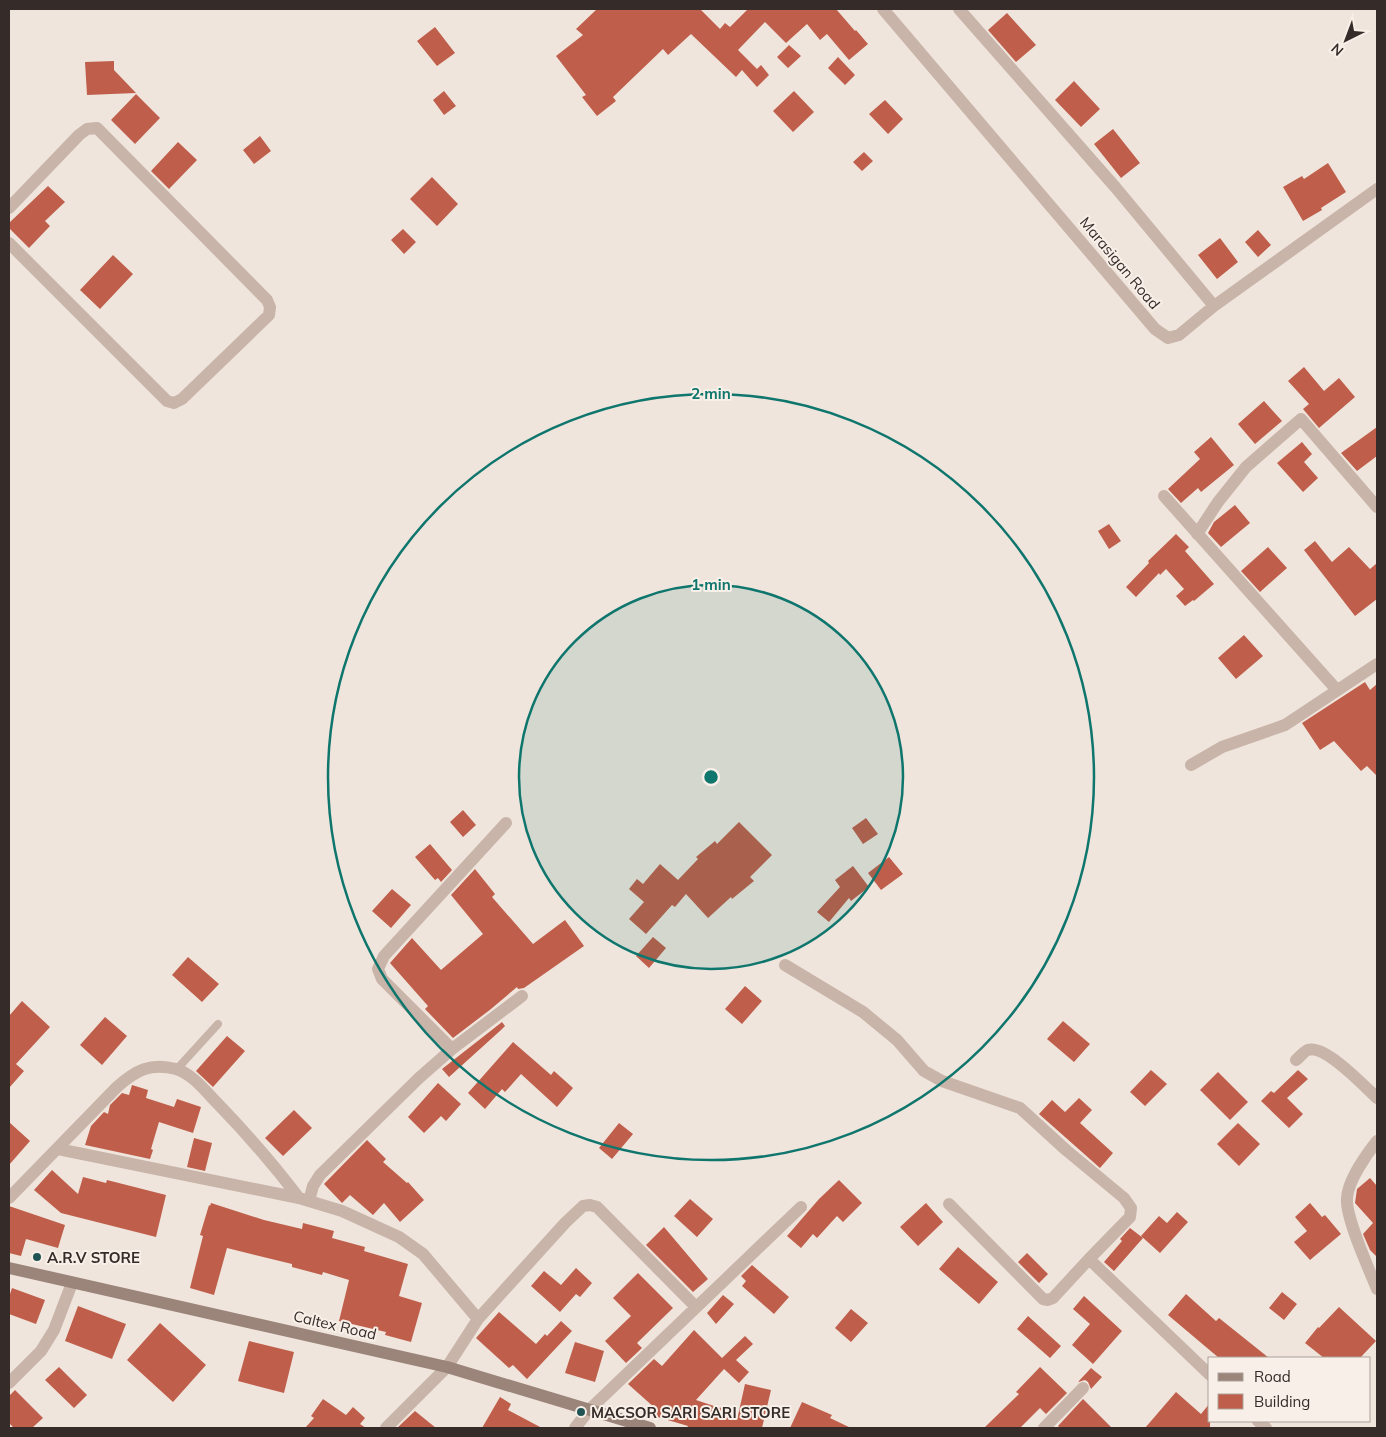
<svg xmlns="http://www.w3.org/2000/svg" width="1386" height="1437" viewBox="0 0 1386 1437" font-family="Mulish,sans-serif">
<rect width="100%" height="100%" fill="#f0e5dc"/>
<!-- building -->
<path fill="#bf5f4b" d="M597,9H700L720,29L725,23L730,27L748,9H836L855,31L856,30L868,44L849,60L827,34L820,40L807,24L786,43L765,22L738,50L757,69L761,65L769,75L757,87L742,70L736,77L691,34L668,55L663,49L613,97L616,101L597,116L582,97L586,95L556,56L583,35L576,29Z
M1007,13L1036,45L1016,62L988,30Z
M435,27L455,53L437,66L417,41Z
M789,45L801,56L788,68L777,57Z
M838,57L855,75L845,85L828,68Z
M114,61V70L136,93L87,95L85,62Z
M1074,81L1100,109L1081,127L1055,100Z
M444,91L456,106L444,115L433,100Z
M794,91L814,112L793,132L773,111Z
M136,94L160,118L135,144L111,120Z
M885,100L903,119L888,134L869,114Z
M1113,129L1140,163L1121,178L1094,144Z
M260,136L271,151L254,164L243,150Z
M178,142L197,160L169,189L151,171Z
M864,152L873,161L862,171L853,162Z
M1328,163L1346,192L1321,208L1322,210L1303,221L1283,187L1302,176L1304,179Z
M432,177L458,204L437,226L410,199Z
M48,186L65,202L45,221L50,226L29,248L9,228V223Z
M403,229L416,242L404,254L391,240Z
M1258,230L1271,245L1258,257L1245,242Z
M1220,238L1238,262L1217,279L1198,255Z
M113,255L133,274L100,309L80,290Z
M1304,367L1324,391L1339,378L1355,397L1319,428L1303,409L1309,404L1288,381Z
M1264,401L1282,421L1255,444L1238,424Z
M1377,427V456L1357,471L1341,453Z
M1211,437L1234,465L1201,492L1198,488L1181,503L1168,489L1200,459L1194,452Z
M1302,442L1312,454L1304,462L1318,478L1303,492L1277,463Z
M1235,505L1250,523L1221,547L1208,533L1214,522Z
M1109,524L1121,541L1109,549L1098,531Z
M1176,534L1189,547L1185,551L1214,584L1194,601L1193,600L1185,606L1176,596L1184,589L1166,569L1160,575L1159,573L1136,597L1126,587L1149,563L1148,561Z
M1315,541L1332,562L1349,547L1370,569L1377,563V599L1355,616L1304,550Z
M1268,547L1287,568L1260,592L1241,571Z
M1244,635L1263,656L1236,679L1218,658Z
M1365,682L1370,690L1377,684V776L1367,766L1361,771L1334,741L1320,750L1302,723Z
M463,810L476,825L463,837L450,822Z
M866,818L878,834L863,844L852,828Z
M739,822L772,855L750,877L754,881L732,899L731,897L708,918L686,894L675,907L672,905L646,934L629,919L644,902L629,889L637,879L643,884L660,864L678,880L698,859L696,857L715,841L717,844Z
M430,844L452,870L441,882L438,878L435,880L415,857Z
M889,857L903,874L881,890L868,873Z
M853,866L869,887L851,901L849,898L829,922L817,912L840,887L835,880Z
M475,869L495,894L492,897L533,944L565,920L584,946L524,988L518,989L517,987L491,1009L453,1038L425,1009L428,1006L390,963L412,938L441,970L483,934L451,895Z
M392,889L411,905L391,928L372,911Z
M653,937L666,948L649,968L636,956Z
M188,957L219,984L202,1002L172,975Z
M745,986L762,1001L742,1024L725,1009Z
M22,1001L50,1027L16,1064L24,1071L9,1088V1016Z
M105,1017L127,1036L102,1065L80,1045Z
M1063,1021L1090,1044L1074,1062L1047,1039Z
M502,1022L505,1026L501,1030L449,1077L442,1069Z
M227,1036L245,1051L213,1087L196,1071Z
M513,1042L551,1075L554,1071L573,1088L557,1107L521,1074L505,1092L502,1089L485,1109L468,1093Z
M1151,1070L1167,1084L1145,1106L1130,1092Z
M1298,1070L1308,1079L1287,1098L1303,1114L1289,1128L1261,1101L1271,1091L1274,1093Z
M1218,1072L1248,1102L1230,1120L1200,1090Z
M438,1083L461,1104L446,1121L441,1116L424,1133L408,1117Z
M132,1085L148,1090L146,1098L174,1107L177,1099L201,1107L193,1133L159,1122L151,1149L153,1150L150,1159L85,1145L91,1126L104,1112L108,1114L110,1105L122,1093L129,1095Z
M1079,1098L1092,1110L1080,1123L1113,1153L1100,1168L1039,1114L1052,1100L1065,1112Z
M294,1110L312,1128L283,1156L265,1138Z
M9,1122L30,1141L9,1165Z
M619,1123L633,1134L612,1159L599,1148Z
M1238,1123L1260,1144L1239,1166L1217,1144Z
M194,1138L212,1143L205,1171L187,1167Z
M367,1140L386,1159L383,1162L407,1183L408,1182L424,1200L400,1222L384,1203L373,1215L350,1195L342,1203L324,1184Z
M52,1170L78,1194L83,1177L106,1183L107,1180L166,1195L156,1237L61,1213L34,1190Z
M1370,1178L1377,1186V1257L1370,1250L1363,1234L1373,1223L1355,1203L1357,1189Z
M839,1180L862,1203L843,1222L837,1216L817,1238L813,1234L801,1248L787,1236L819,1199Z
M690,1199L713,1219L697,1237L674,1216Z
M211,1203L264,1220L302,1229L303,1223L334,1231L332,1238L365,1247L364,1251L408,1264L399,1296L422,1303L411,1342L385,1335L386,1332L339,1321L349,1280L323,1272L322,1275L292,1267V1264L227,1248L214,1295L190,1288L203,1236L200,1235L209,1205L210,1206Z
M926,1203L943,1222L918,1246L900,1227Z
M1310,1203L1322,1217L1325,1215L1341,1234L1310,1260L1294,1242L1307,1231L1295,1217Z
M9,1206L65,1225L58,1248L26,1239L21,1256L9,1253Z
M1177,1212L1188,1222L1160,1253L1141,1236L1159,1216L1167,1223Z
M664,1227L708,1279L693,1292L646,1245Z
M1130,1228L1143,1238L1114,1271L1104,1262L1122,1241L1120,1239Z
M958,1247L998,1282L979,1304L939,1269Z
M1027,1253L1048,1274L1039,1283L1018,1262Z
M752,1265L789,1297L774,1314L742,1286L746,1281L741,1276Z
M576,1268L592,1283L580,1297L576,1294L560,1312L531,1286L544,1271L561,1285Z
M638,1273L673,1308L637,1343L642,1348L626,1363L605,1341L631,1316L613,1298Z
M12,1288L45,1300L36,1324L9,1314V1297Z
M1282,1292L1297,1304L1284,1320L1269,1308Z
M1186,1294L1216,1321L1219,1318L1269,1358H1219L1168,1315Z
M723,1295L734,1304L716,1324L707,1313Z
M1084,1296L1122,1331L1093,1364L1072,1345L1090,1324L1073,1309Z
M78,1306L126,1324L112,1359L65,1341Z
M1339,1307L1376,1341L1360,1358H1324L1305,1343L1318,1327L1319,1328Z
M851,1309L868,1323L851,1342L835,1328Z
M499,1312L536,1344L545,1334L547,1336L561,1321L572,1331L527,1379L513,1365L509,1368L476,1338Z
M1028,1316L1061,1346L1050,1358L1017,1329Z
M160,1323L206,1365L173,1402L127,1360Z
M694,1330L722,1358L745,1336L753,1344L736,1360L749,1372L739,1383L724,1369L696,1400L720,1408L724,1405L737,1420L745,1384L771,1390L762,1428H687L688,1426L654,1416L656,1409L628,1384L654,1359L662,1366Z
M249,1341L294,1352L284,1393L238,1381Z
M575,1342L604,1351L595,1382L565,1373Z
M59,1367L87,1395L74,1408L45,1380Z
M1040,1367L1067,1393L1046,1414L1040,1408L1020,1428H984L1019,1394L1016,1392Z
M1091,1368L1102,1377L1091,1389L1088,1382L1085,1380L1078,1382Z
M15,1390L43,1418L32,1428H14L9,1423V1396Z
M1176,1392L1201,1414L1210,1403V1428H1145Z
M500,1397L511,1404L508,1410L542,1428H482Z
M323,1399L346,1415L353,1407L365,1418L360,1424L366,1428H305L314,1418L311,1416Z
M1083,1399L1112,1428H1060L1058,1426Z
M802,1402L832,1415L830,1418L851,1428H790Z
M415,1411L436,1428H397Z"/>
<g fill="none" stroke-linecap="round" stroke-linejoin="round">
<!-- lane -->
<path stroke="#c8b4a9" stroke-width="8" d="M177,1069L218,1024"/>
<!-- street -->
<path stroke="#c8b4a9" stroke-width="12" d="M883,9L1155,329L1168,338L1179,335L1214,306L1377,189
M959,9L1116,188L1214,306
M9,208L79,135L87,129L97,128L267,300L270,307L269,315L182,399L174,403L167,401L9,243
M1164,496L1336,689
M1197,534L1218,502L1246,467L1301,419L1377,507
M1191,765L1222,747L1285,725L1377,664
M785,965L863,1012L897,1040L924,1071L942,1081L1020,1108L1066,1150L1124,1198L1131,1208L1130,1217L1089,1259L1210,1375
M452,1049L382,979L378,969L384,956L506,823
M1296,1060C1300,1057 1304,1051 1308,1050C1325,1044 1365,1087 1377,1098
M1377,1141C1366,1155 1348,1181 1347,1198C1345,1217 1369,1269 1377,1289
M58,1149L299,1198L342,1211L399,1237L423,1254L478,1319
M9,1198L117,1087C135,1071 150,1062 176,1069C193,1074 207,1093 219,1105C248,1135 274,1165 299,1198
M309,1201L313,1186L320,1175L419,1078L452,1049L522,996
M949,1204L1043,1299L1048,1300L1053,1298L1089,1259
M9,1383L41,1351L54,1330L72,1283
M1258,1421L1266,1428
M386,1428L447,1367L478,1319L565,1223L583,1206L590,1205L597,1207L696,1307
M575,1428L589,1410L801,1207
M1044,1428L1083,1388"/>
<!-- secondary -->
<path stroke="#9b847a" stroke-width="12" d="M9,1268L447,1367L650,1428"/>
</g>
<!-- distance rings -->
<circle cx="711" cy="777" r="192" fill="#0f766e" fill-opacity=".12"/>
<g fill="none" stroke="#0f766e" stroke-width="2.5">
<circle cx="711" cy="777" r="192"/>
<circle cx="711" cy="777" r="383"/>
</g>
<!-- markers -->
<g fill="#205454" stroke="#f8f0e8" stroke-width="2">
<circle cx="37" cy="1257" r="5"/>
<circle cx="581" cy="1412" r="5"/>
</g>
<g text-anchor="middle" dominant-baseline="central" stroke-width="4" stroke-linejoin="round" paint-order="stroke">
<!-- street labels -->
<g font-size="15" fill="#352b28" stroke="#f8f0e8">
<text transform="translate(1120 263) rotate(50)">Marasigan Road</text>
<text transform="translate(335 1325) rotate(13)">Caltex Road</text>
</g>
<!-- poi labels -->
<g font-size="15" font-weight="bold" fill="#352b28" stroke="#f8f0e8" text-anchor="start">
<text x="47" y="1257">A.R.V STORE</text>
<text x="591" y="1412">MACSOR SARI SARI STORE</text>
</g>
</g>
<circle cx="711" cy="777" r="8" fill="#0f766e" stroke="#f8f0e8" stroke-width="2.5"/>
<g font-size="15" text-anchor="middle" font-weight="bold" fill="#0f766e" stroke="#f8f0e8" stroke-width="4" stroke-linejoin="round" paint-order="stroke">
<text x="711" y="399">2 min</text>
<text x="711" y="590">1 min</text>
</g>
<!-- border -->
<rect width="1386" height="1437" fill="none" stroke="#352b28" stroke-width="20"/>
<!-- legend -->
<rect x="1208" y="1357" width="162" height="65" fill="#f8f0e8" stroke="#aaa19b"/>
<rect x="1218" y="1373" width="25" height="8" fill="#9b847a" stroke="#aaa19b"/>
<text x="1254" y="1382" font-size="15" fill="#352b28">Road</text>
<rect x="1218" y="1394" width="25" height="15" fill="#bf5f4b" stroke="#aaa19b"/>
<text x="1254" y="1407" font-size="15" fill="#352b28">Building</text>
<!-- north arrow -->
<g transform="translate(1346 40) rotate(222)" stroke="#f8f0e8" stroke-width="4" paint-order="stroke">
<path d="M0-4L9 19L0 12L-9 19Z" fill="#352b28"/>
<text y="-8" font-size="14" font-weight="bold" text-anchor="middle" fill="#352b28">N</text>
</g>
</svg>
